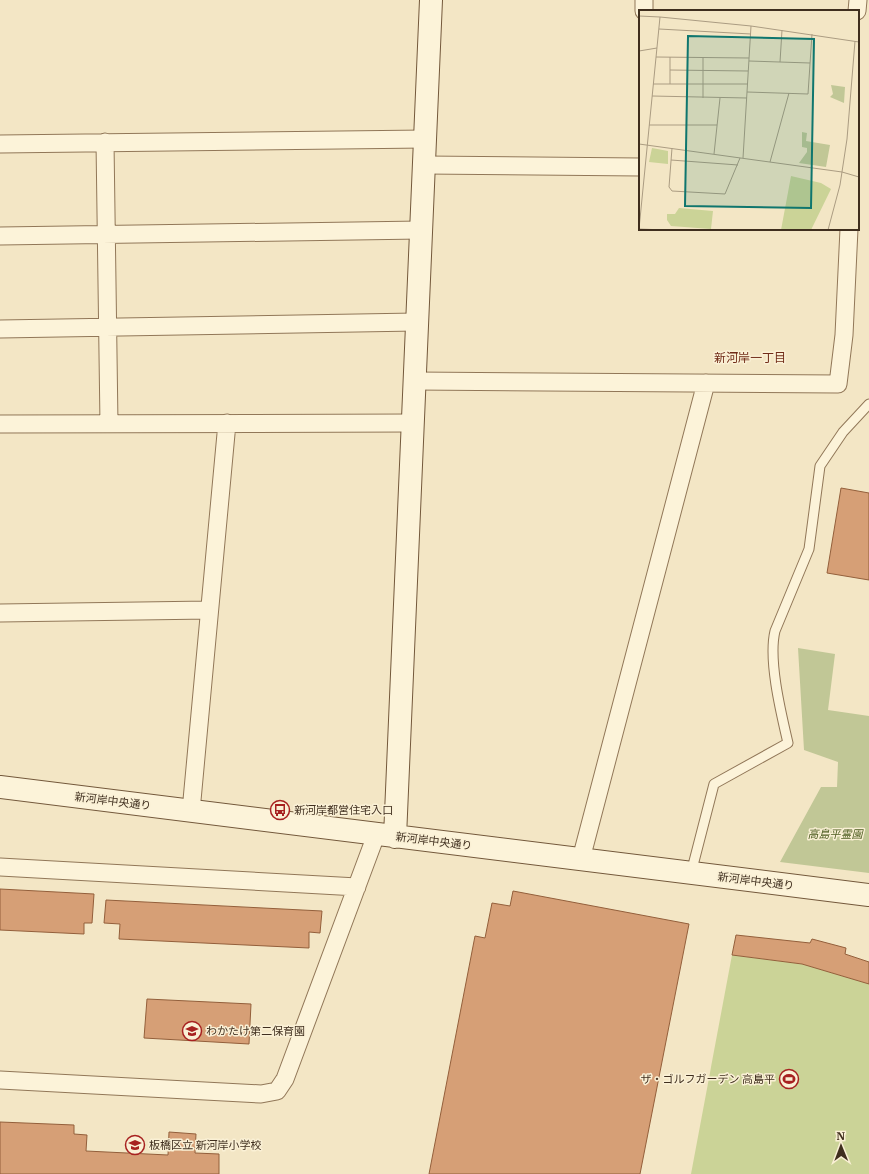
<svg xmlns="http://www.w3.org/2000/svg" width="869" height="1174" viewBox="0 0 869 1174" font-family="'IBM Plex Serif','Noto Sans JP',serif">
<rect width="100%" height="100%" fill="#f3e6c5"/>
<!-- green -->
<path fill="#cbd397" d="M732,955L802,964L869,984V1174H691Z"/>
<!-- cemetery -->
<path fill="#c1c796" d="M798,648L835,654L828,710L869,716V873L780,862L821,787H837L838,762L804,750Z"/>
<!-- building -->
<path fill="#d69f76" stroke="#935f3b" d="M841,488L869,493V580L827,573Z
M0,889L94,894L92,923H84V934L0,930Z
M513,891L689,924L640,1174H429L475,936L485,938L492,903L510,906Z
M106,900L322,911L320,933L309,932V948L119,939L120,924L104,923Z
M736,935L810,943L812,939L846,948L845,954L869,962V984L802,964L732,955Z
M147,999L251,1004L249,1044L144,1038Z
M0,1122L74,1125V1134L87,1135L86,1151L168,1155L169,1132L196,1134L195,1153L219,1154V1174H0Z"/>
<g fill="none" stroke-linecap="round" stroke-linejoin="round">
<defs>
<path id="lane" d="M691,873L714,784L788,743C781,713 768,660 775,631L809,549L820,466L843,432L869,404"/>
<path id="street" d="M644,11V0
M857,11L858,0
M105,142L109,424
M0,144L425,139
M424,165L640,167
M0,236L421,230
M0,329L416,322
M415,381L838,384L844,335L849,229
M0,424L413,423
M0,613L209,610
M191,811L227,423
M581,859L706,383
M0,867L357,887
M0,1080L261,1094L277,1091L285,1079L376,835"/>
<path id="secondary" d="M0,787L869,895
M395,837L431,0"/>
</defs>
<!-- lane casing -->
<use href="#lane" stroke="#917758" stroke-width="11"/>
<!-- street casing -->
<use href="#street" stroke="#917758" stroke-width="19"/>
<!-- secondary casing -->
<use href="#secondary" stroke="#73583b" stroke-width="24"/>
<!-- lane -->
<use href="#lane" stroke="#fcf3d9" stroke-width="9"/>
<!-- street -->
<use href="#street" stroke="#fcf3d9" stroke-width="17"/>
<!-- secondary -->
<use href="#secondary" stroke="#fcf3d9" stroke-width="22"/>
</g>
<!-- icons -->
<defs>
<symbol id="bus-ring" viewBox="-11 -11 22 22"><circle r="9.5" fill="#faf0d5" stroke="#a72120" stroke-width="1.5"/><path d="M-5-6H5V4H4V6H2V4H-2V6H-4V4H-5ZM-3.5-4V0h7V-4ZM-3.5 1.2v1.5H-2V1.2ZM2 1.2v1.5H3.5V1.2Z" fill="#a72120"/></symbol>
<symbol id="school-ring" viewBox="-11 -11 22 22"><circle r="9.5" fill="#faf0d5" stroke="#a72120" stroke-width="1.5"/><path d="M0-5L7-2L0 1L-7-2ZM-4 1L0 2.5L4 1V4Q0 6-4 4Z" fill="#a72120"/></symbol>
<symbol id="stadium-ring" viewBox="-11 -11 22 22"><circle r="9.5" fill="#faf0d5" stroke="#a72120" stroke-width="1.5"/><path d="M0-5a6.5 5 0 1 0 0 10a6.5 5 0 1 0 0-10ZM-3.5-1.8h7v3.6h-7Z" fill="#a72120"/></symbol>
</defs>
<g fill-rule="evenodd">
<use href="#bus-ring" x="269" y="799" width="22" height="22"/>
<use href="#school-ring" x="181" y="1020" width="22" height="22"/>
<use href="#stadium-ring" x="778" y="1068" width="22" height="22"/>
<use href="#school-ring" x="124" y="1134" width="22" height="22"/>
</g>
<g text-anchor="middle" dominant-baseline="central" stroke-width="3" stroke-linejoin="round" paint-order="stroke">
<!-- street labels -->
<g font-size="11" fill="#3f2e1e" stroke="#faf0d5">
<text transform="translate(113 801) rotate(7)">新河岸中央通り</text>
<text transform="translate(434 841) rotate(7)">新河岸中央通り</text>
<text transform="translate(756 881) rotate(7)">新河岸中央通り</text>
</g>
<!-- poi labels -->
<g font-size="11" fill="#3f2e1e" stroke="#faf0d5" text-anchor="start">
<text x="294" y="810">新河岸都営住宅入口</text>
<text x="206" y="1031">わかたけ第二保育園</text>
<text x="775" y="1079" text-anchor="end">ザ・ゴルフガーデン 高島平</text>
<text x="149" y="1145">板橋区立 新河岸小学校</text>
</g>
<!-- park labels -->
<g font-size="11" font-style="italic" fill="#4e5e22" stroke="#faf0d5">
<text x="835" y="834">高島平霊園</text>
</g>
<!-- neighbourhood labels -->
<g font-size="12" fill="#712c18" stroke="#faf0d5">
<text x="750" y="357">新河岸一丁目</text>
</g>
</g>
<!-- overview -->
<g transform="translate(639 10)">
<rect width="220" height="220" fill="#f3e6c5"/>
<path d="M13,138L29,141V154L10,152ZM152,166L182,173L192,179L172,220H142ZM40,198L74,201L72,219L32,216L28,210V204H36Z" fill="#cbd397"/>
<path d="M192,75L206,77L205,93L191,87L194,84ZM163,122L168,123L167,131L191,135L187,157L160,153L168,142V138L163,137Z" fill="#c1c796"/>
<path fill="none" stroke="#ab9c82" stroke-width="1" d="M0,6L21,7M20,19L112,24M0,41L18,38M17,47L110,48M110,51L171,53M141,52L143,20M31,60L109,61M14,74H109M31,74V47M108,82L169,84L173,24M13,86L108,88M64,88V47M10,115H78M0,134L203,162L220,167M33,138L30,177L33,181L86,184L101,148M75,144L81,88M104,148L112,16M32,150L99,155M131,152L150,83M0,219L21,7L112,16L220,32M0,219L26,220M189,220L201,175L208,129L216,31"/>
<path fill="#0f766e" fill-opacity="0.15" stroke="#0f766e" stroke-width="2" d="M49,26L175,29L172,198L46,196Z"/>
<rect width="220" height="220" fill="none" stroke="#3f2e1e" stroke-width="2"/>
</g>
<!-- north arrow -->
<g transform="translate(841 1146) rotate(359)" stroke="#faf0d5" stroke-width="3" paint-order="stroke">
<path d="M0-3L7 15L0 10L-7 15Z" fill="#3f2e1e"/>
<text y="-6" font-size="11" font-weight="bold" text-anchor="middle" fill="#3f2e1e">N</text>
</g>
</svg>
